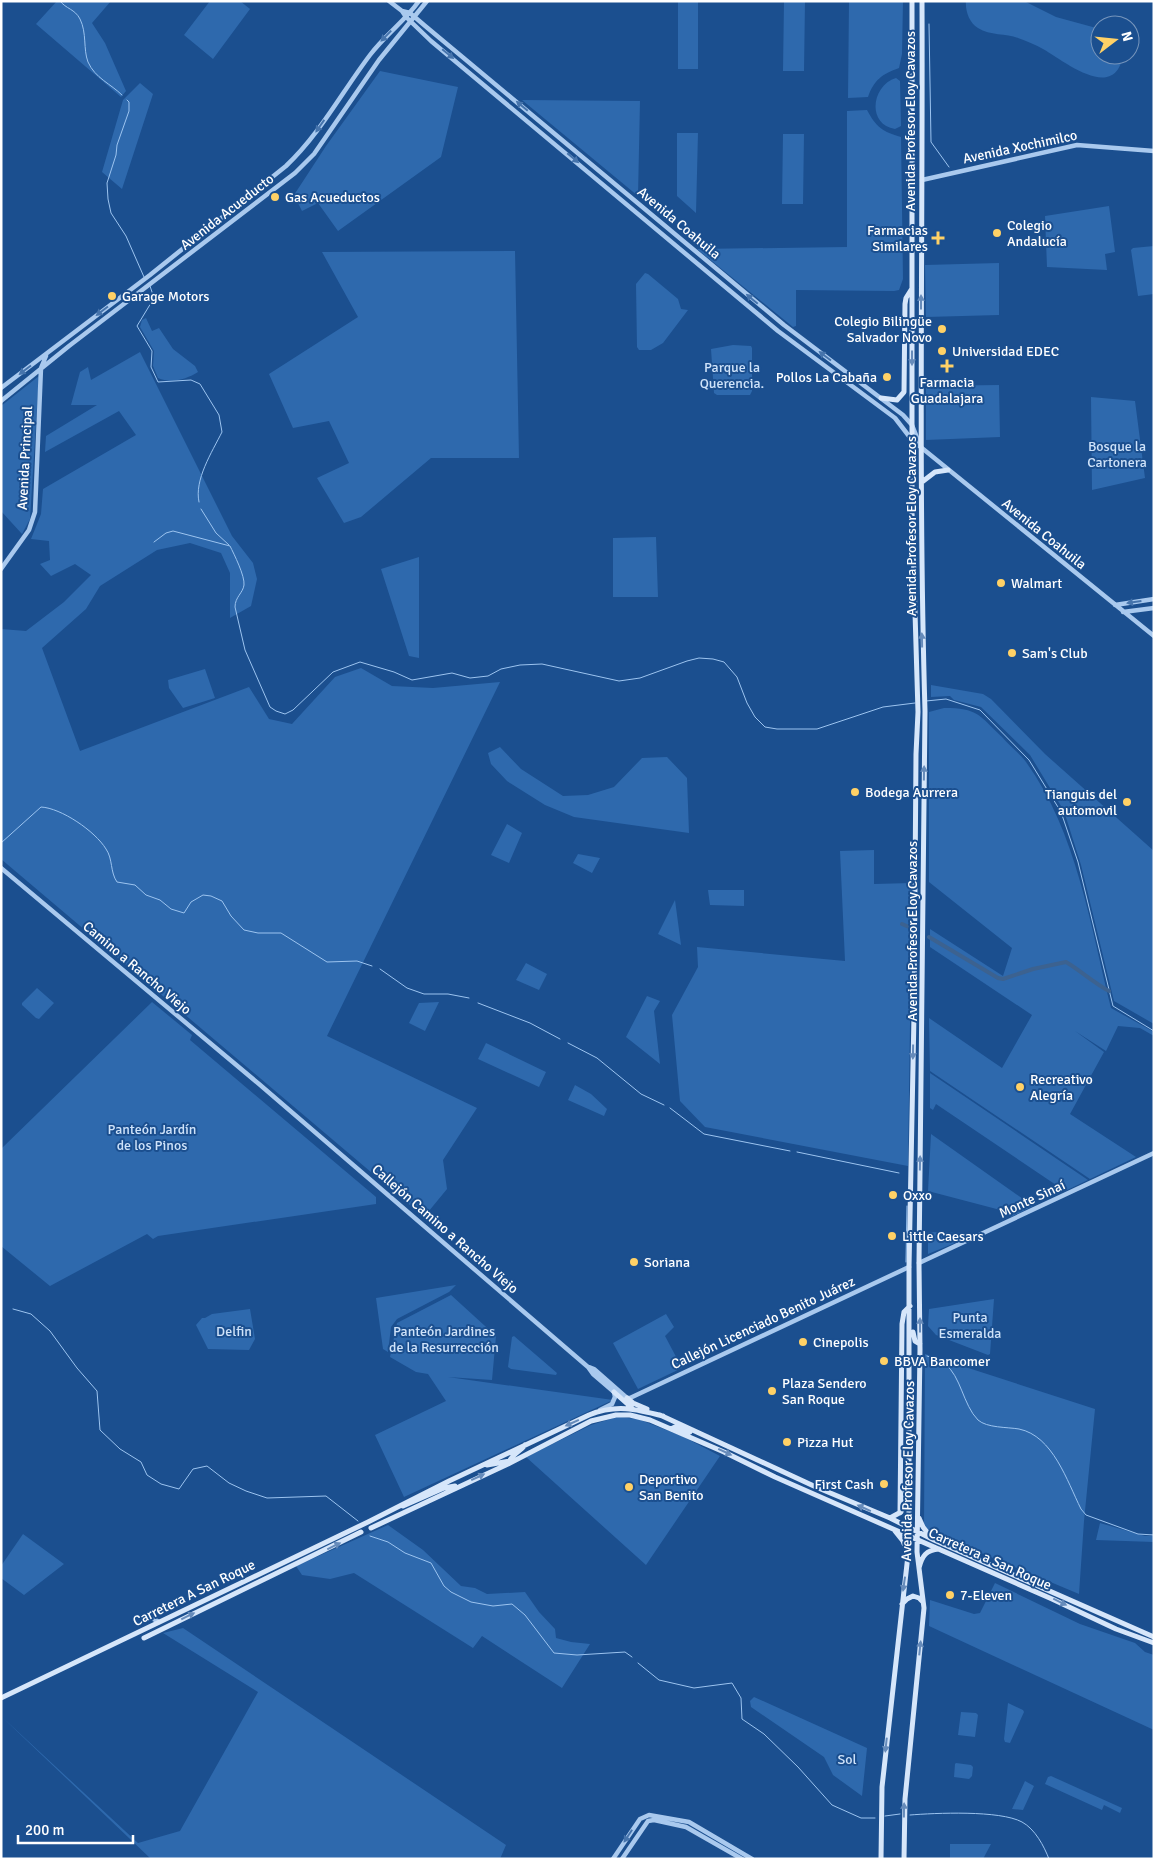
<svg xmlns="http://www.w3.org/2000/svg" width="1155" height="1860" viewBox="0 0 1155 1860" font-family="Signika,sans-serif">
<rect width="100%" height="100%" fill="#1b4f8f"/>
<!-- green -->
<path fill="#2e69ad" d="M57,1H111L92,23L105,43L126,91L121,97L36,24Z
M210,1H240L250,9L213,59L184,35Z
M678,1H698V69H678Z
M784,1H805L804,71H783Z
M849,1H903L902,54L899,68C882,74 874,80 868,97L848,98Z
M966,1H1024L1056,17L1100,29V55H1123C1115,103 1064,61 1043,49C1036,45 1027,41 1018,38C1006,33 990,36 978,28C969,23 965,10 966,1Z
M380,71L458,87L441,157L338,231L318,203L302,211L294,195L326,146Z
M896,78L900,81L901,126L895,129C866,124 872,85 896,78Z
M140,83L153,94L122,189L102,172L123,100Z
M522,100L640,101L638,196Z
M867,110C876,127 883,132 901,137L903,279L899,290L894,291L796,290V326L793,327L697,249L847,247V111Z
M677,133H698L696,213L677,196Z
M783,134H804L803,204H782Z
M1109,206L1115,252L1105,254L1107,270L1047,267L1045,216Z
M1154,246V294L1138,296L1131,250L1133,248Z
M515,251L519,458H431L361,517L344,523L317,478L349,463L329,421L293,428L269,374L358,317L322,252Z
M999,263V315L926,317L925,265Z
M645,273L648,274L678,299L681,309L688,310L663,343L651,350H639L637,347L636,284Z
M146,318L152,331L159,328L173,349L195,366L198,372C187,379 171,384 158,378L153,366L154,351L140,327L142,320Z
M733,345L751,346L752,348V391L750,395H717L714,393L711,349Z
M140,352L232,536L253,563L257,579L251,606L230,618V573L221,553L190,543L157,550L100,586L86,609L42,648L80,751L249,687L269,719L292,724L335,677L361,668L392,686L433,688L500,682L327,1036L477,1108L443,1160L447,1189L424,1217L1,859V629L26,631L64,602L91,575L75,564L51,576L40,564L50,560L49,541L31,539L41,514L43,489L136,435L119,411L45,452L46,436L97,405H71L80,372L88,367L91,380Z
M39,376L30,519L22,534L1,511V406Z
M999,385L1000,437L926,440V386Z
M1091,397L1135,401L1145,478L1092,490Z
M656,537L658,597H613V538Z
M419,557V658L409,656L381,569Z
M205,669L215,698L183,708L169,688L168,680Z
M931,685L983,694L991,699L1045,754L1154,851V1024L1114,1001L1081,865L1064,811L1030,755L981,707L954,700L950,696L931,697Z
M944,708C978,708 979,715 1002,737C1009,745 1019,753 1026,762C1077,833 1090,924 1111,1008L1154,1032V1036L1140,1028L1118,1026L1106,1051L1075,1031L1104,1052L1070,1114L1136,1157L1090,1179L930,1071L929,1018L1002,1068L1032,1015L930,947V929L1003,976L1012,948L929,882V712Z
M500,747L521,769L563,796L588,795L614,787L642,758L667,757L687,778L689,833L574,817L545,805L507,781L491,764L488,753Z
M507,824L522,833L509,863L491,855Z
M874,850V884L912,883L908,1166L705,1127L680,1101L672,1015L698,967L697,947L845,961L840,851Z
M578,854L600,858L592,873L573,863Z
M708,890H744V906L710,905Z
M675,900L681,945L658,934Z
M526,963L547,974L539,990L516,980Z
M37,988L54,1003L39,1019L36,1018L22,1005V1003Z
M647,996L660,1001L654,1011L660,1064L626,1037Z
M152,1002L192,1035L190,1040L376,1197V1204L158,1236L153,1239L147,1234L50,1286L1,1246V1149Z
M439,1002L425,1031L409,1023L419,1003Z
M486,1043L546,1072L539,1087L478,1059Z
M930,1073L1088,1180L1065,1191L936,1104L933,1110L930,1108Z
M575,1085L591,1094L607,1109L604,1116L568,1100Z
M931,1134L1033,1206L1011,1217L1008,1212L928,1191Z
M928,1232L965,1233L972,1236L928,1254Z
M456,1285L449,1292L397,1319L391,1327L388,1352L383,1349L376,1298Z
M451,1295L496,1336L492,1380L448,1377L613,1400L404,1497L375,1435L446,1401L428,1374L416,1372L390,1357L397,1323Z
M994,1299L990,1354L988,1355L936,1335L928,1326L929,1309Z
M250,1309L255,1339L249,1350L208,1349L196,1325L202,1318H205L212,1314Z
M666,1314L674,1327L665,1336L682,1368L638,1389L613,1343Z
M514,1336L557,1373L556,1375L511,1369L508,1367L512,1337Z
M925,1354L1095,1409L1084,1521L1079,1594L924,1529Z
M617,1417L638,1419L682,1436L720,1456L646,1565L526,1457L591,1425Z
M1100,1523L1145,1536H1154V1542L1096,1540Z
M388,1525L423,1550L461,1586L475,1588L487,1594L525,1592L539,1612L555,1629L556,1638L571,1642L590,1644L562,1688L482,1636L473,1648L354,1573L330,1579L302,1575L296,1566Z
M23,1534L64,1564L24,1595L1,1578V1566Z
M995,1583L1080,1624L1135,1643L1145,1652L1154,1655V1730L929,1626L930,1600L974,1614L980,1613Z
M183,1628L506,1845L500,1859H151L1,1716L138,1843L180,1831L258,1692L163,1633Z
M754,1697L867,1748L862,1796L833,1775L824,1757L751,1707L750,1701Z
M1008,1703L1023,1710L1024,1712L1010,1743L1005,1742L1004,1739Z
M961,1712L976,1713L978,1715L975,1737L958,1735Z
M956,1763L971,1765L973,1767L972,1776L969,1779L954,1777L955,1764Z
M1051,1776L1122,1808L1120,1813L1104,1805L1102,1810L1045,1784L1048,1777Z
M1025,1781L1034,1786L1023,1810L1012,1809Z
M950,1844H991L983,1859H950Z"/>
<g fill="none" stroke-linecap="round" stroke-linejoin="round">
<!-- stream -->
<path stroke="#9cc4f0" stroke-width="1" d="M60,1C66,9 75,9 80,19C87,33 83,49 88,62C95,78 111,84 122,95
M929,24L931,142L949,167
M127,100L129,102V111L117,145L116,155L107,183L108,199L111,213L126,236L144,277
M150,286L154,298L137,326L152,351L151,367L158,382L191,380L200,384L219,415L222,432C212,452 194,480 199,502
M201,509L216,533L229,545
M154,542L166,533L173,531L230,546C234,554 245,576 244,585C243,593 235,597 235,607L245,650L270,707L276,711L285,714L293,710L333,672L360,662L394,672L412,680L452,673L470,678L488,676L501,669L520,665L542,664L619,681L640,678L687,661L699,658L713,659L724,662L737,677L747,703L755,717L765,727L777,729H817L883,707L915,703
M926,701L946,699L980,710L1029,760L1061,812L1078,862L1113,1006L1154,1031
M1,843L41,807C61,808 95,831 106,849C113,859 110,872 117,882L135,885L146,895L160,900L171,909L184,913L191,902L203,895L211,896L222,901L231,916L244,930L258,933H281L327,962L357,961L372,966
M380,969L407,988L424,994H448L469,998
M478,1003L530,1023L560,1039
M568,1043L597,1058L641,1094L664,1105
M670,1108L704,1134L790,1151
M797,1152L899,1173
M906,1262L907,1206
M13,1309L31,1314L50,1331L77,1368L97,1391L100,1430L120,1449L141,1462L147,1475L161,1484L179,1489L193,1469L207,1466L229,1483L246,1491L267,1498L326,1496L358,1521
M927,1356C933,1358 940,1360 945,1364C961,1376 963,1405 978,1420C987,1428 1007,1427 1019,1429C1053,1436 1067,1481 1081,1509L1086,1515L1138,1534L1154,1535
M370,1536L388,1542L405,1553L431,1563L444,1586L451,1592L471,1602L493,1606L512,1604L525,1615L554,1653L577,1655L625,1652L632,1657
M638,1663L659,1680L694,1688L732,1683L741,1698L742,1719L764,1734L798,1767L832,1805L861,1818H875
M910,1815C935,1813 1000,1810 1022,1822C1035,1829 1044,1846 1049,1859
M885,1816L900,1814"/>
<!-- canal -->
<path stroke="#3c6290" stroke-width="4" d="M902,924L909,927
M929,937L998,978L1003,979L1033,969L1066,962C1081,971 1094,983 1109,991"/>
<!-- tertiary -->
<path stroke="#a9c9ee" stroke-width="4.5" d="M389,1L402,11L410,13L424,25L784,325L903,415L912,425L920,445
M402,11L406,17L431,41L778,331L895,418L912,440L1154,636
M922,180L1077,145L1154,151
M1,388L150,275L286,166C320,134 342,92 370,55C385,35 405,21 419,1
M1,401L69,346L295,173L314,154L379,60L427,1
M1,569L29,530L35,512L41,368L46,356
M1115,605L1154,599
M1123,612L1154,608
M1,868L259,1084L588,1367L593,1374L614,1392L615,1397L612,1404L600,1410
M919,1263L1154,1153
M589,1367L594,1369L627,1398H630L909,1267
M148,1616L159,1622
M613,1859L640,1819L649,1815L689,1822L752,1859
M622,1859L648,1821L654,1820L686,1827L742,1859"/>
<!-- secondary -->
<path stroke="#d6e6fa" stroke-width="5" d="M881,398L897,400L904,392L905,304L906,298L911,290
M922,482L935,472L948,470
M913,1332L915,1341L920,1344
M614,1392L632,1408
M627,1398L633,1403L647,1409
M660,1415L816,1487L890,1518L934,1540L1154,1637
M671,1429L675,1427L690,1432
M509,1462C512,1454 520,1452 525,1445
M487,1465L510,1461
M403,1506L444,1488L455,1486
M900,1513L902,1324L904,1312L910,1306
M890,1518L901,1512L907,1485
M919,1518L923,1527L930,1536
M371,1528L508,1464L591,1421L616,1415H630L650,1420L724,1452L775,1477L1052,1599L1116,1629L1154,1643
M895,1531L903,1541L907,1551
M919,1568C922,1556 926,1550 939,1549
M902,1604L907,1599L913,1596L919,1598L923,1602
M144,1638L361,1532
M1,1698L368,1522L449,1481L589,1415C616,1404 636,1409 663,1416
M881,1859L882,1787L908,1555L909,1527V1267L914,1015L916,754L918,712L912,512V1
M904,1859L905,1799L924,1608L917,1552L920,1349L919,1263L925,711C918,474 923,238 922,1"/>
</g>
<!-- one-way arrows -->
<defs><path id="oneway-solid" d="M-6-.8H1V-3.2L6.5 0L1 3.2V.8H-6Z" transform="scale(1.25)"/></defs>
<g fill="#4674ac">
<use href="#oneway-solid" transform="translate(386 36) rotate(134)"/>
<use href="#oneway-solid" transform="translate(448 54) rotate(39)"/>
<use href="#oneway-solid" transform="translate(522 106) rotate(-140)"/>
<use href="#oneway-solid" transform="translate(320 126) rotate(125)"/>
<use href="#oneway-solid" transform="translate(573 158) rotate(40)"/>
<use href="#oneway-solid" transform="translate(752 299) rotate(-140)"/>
<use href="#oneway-solid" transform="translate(102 311) rotate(143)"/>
<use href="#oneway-solid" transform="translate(825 356) rotate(-143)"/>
<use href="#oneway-solid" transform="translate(25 370) rotate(143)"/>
<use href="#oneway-solid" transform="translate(1134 602) rotate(172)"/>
<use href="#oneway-solid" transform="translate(628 1836) rotate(123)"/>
</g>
<g fill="#668bba">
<use href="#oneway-solid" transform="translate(921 302) rotate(-90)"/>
<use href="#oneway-solid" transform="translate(912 358) rotate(90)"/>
<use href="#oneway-solid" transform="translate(922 640) rotate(-91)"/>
<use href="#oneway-solid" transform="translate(924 773) rotate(-89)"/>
<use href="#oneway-solid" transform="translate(913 1052) rotate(91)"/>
<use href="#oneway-solid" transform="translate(920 1163) rotate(-89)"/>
<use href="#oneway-solid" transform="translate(920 1325) rotate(-90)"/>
<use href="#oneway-solid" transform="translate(572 1423) rotate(156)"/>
<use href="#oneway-solid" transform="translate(725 1452) rotate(25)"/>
<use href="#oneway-solid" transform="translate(478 1477) rotate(-25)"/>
<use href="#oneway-solid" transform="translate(864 1508) rotate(-156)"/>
<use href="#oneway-solid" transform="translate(334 1546) rotate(-26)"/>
<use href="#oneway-solid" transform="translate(904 1584) rotate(98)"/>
<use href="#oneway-solid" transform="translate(1060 1602) rotate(26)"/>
<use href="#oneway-solid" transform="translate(188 1616) rotate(-26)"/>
<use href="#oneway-solid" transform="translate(920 1648) rotate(-84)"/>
<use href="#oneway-solid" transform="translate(886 1745) rotate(96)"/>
<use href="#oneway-solid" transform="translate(904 1810) rotate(-89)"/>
</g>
<!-- markers -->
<g fill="#ffd166" stroke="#1b4f8f" stroke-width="2">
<circle cx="275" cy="197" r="5"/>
<circle cx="997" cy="233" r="5"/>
<path d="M935.5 230.5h5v5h5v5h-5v5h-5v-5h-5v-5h5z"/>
<circle cx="112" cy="296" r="5"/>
<circle cx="942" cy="329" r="5"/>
<circle cx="942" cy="351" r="5"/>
<path d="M944.5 358.5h5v5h5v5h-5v5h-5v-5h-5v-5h5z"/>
<circle cx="887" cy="377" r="5"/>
<circle cx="1001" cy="583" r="5"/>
<circle cx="1012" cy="653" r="5"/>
<circle cx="855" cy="792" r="5"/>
<circle cx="1127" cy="802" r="5"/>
<circle cx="1020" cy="1087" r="5"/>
<circle cx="893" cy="1195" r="5"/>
<circle cx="892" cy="1236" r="5"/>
<circle cx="634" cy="1262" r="5"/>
<circle cx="803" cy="1342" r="5"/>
<circle cx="884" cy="1361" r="5"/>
<circle cx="772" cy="1391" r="5"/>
<circle cx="787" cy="1442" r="5"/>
<circle cx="884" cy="1484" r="5"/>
<circle cx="629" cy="1487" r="5"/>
<circle cx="950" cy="1595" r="5"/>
</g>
<g text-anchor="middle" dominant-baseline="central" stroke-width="4" stroke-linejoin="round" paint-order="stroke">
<!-- street labels -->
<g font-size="14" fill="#fff" stroke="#1b4f8f">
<text transform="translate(910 121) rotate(-90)">Avenida Profesor Eloy Cavazos</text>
<text transform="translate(1020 147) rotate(-12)">Avenida Xochimilco</text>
<text transform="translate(227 212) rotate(-38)">Avenida Acueducto</text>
<text transform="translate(679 223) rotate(40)">Avenida Coahuila</text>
<text transform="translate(25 458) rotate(-87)">Avenida Principal</text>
<text transform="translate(911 526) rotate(-90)">Avenida Profesor Eloy Cavazos</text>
<text transform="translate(1044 534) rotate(39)">Avenida Coahuila</text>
<text transform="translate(912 931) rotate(-90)">Avenida Profesor Eloy Cavazos</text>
<text transform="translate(137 968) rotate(40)">Camino a Rancho Viejo</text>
<text transform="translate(1032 1199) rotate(-25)">Monte Sinaí</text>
<text transform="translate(445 1229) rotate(41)">Callejón Camino a Rancho Viejo</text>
<text transform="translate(763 1323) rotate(-25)">Callejón Licenciado Benito Juárez</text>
<text transform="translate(908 1471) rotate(-89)">Avenida Profesor Eloy Cavazos</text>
<text transform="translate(990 1559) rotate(24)">Carretera a San Roque</text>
<text transform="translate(194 1593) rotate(-26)">Carretera A San Roque</text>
</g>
<!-- poi labels -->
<g font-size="14" fill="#fff" stroke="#1b4f8f" text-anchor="start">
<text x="285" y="197">Gas Acueductos</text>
<text x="1007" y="225">Colegio<tspan x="1007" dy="16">Andalucía</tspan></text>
<text x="928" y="230" text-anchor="end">Farmacias<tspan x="928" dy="16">Similares</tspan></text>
<text x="122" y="296">Garage Motors</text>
<text x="932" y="321" text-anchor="end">Colegio Bilingüe<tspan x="932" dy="16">Salvador Novo</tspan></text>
<text x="952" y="351">Universidad EDEC</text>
<text x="877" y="377" text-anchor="end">Pollos La Cabaña</text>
<text x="947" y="382" text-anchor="middle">Farmacia<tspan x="947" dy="16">Guadalajara</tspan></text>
<text x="1011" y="583">Walmart</text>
<text x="1022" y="653">Sam's Club</text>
<text x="865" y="792">Bodega Aurrera</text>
<text x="1117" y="794" text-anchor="end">Tianguis del<tspan x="1117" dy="16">automovil</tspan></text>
<text x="1030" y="1079">Recreativo<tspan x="1030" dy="16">Alegría</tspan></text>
<text x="903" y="1195">Oxxo</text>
<text x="902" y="1236">Little Caesars</text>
<text x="644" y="1262">Soriana</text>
<text x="813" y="1342">Cinepolis</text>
<text x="894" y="1361">BBVA Bancomer</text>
<text x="782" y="1383">Plaza Sendero<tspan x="782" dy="16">San Roque</tspan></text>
<text x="797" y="1442">Pizza Hut</text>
<text x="639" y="1479">Deportivo<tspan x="639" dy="16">San Benito</tspan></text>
<text x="874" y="1484" text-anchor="end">First Cash</text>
<text x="960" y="1595">7-Eleven</text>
</g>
<!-- park labels -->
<g font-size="14" fill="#cfe3fa" stroke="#1b4f8f">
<text x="732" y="367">Parque la<tspan x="732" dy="16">Querencia.</tspan></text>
<text x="1117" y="446">Bosque la<tspan x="1117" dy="16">Cartonera</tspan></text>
<text x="152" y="1129">Panteón Jardín<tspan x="152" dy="16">de los Pinos</tspan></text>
<text x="970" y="1317">Punta<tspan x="970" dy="16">Esmeralda</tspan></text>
<text x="234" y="1331">Delfin</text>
<text x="444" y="1331">Panteón Jardines<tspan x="444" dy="16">de la Resurrección</tspan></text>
<text x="847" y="1759">Sol</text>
</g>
</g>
<!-- border -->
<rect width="1155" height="1860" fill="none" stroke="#ffffff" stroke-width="5"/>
<!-- north arrow -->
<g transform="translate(1115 40) rotate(74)"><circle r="24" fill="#1b4f8f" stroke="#7695bc"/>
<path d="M0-4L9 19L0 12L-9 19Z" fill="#ffd166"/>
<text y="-8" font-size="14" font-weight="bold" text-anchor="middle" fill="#ffffff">N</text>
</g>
<!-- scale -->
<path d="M18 1835v8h115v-8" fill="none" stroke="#ffffff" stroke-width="2.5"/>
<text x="25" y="1835" font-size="15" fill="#ffffff" stroke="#1b4f8f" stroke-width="4" paint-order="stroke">200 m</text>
</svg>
